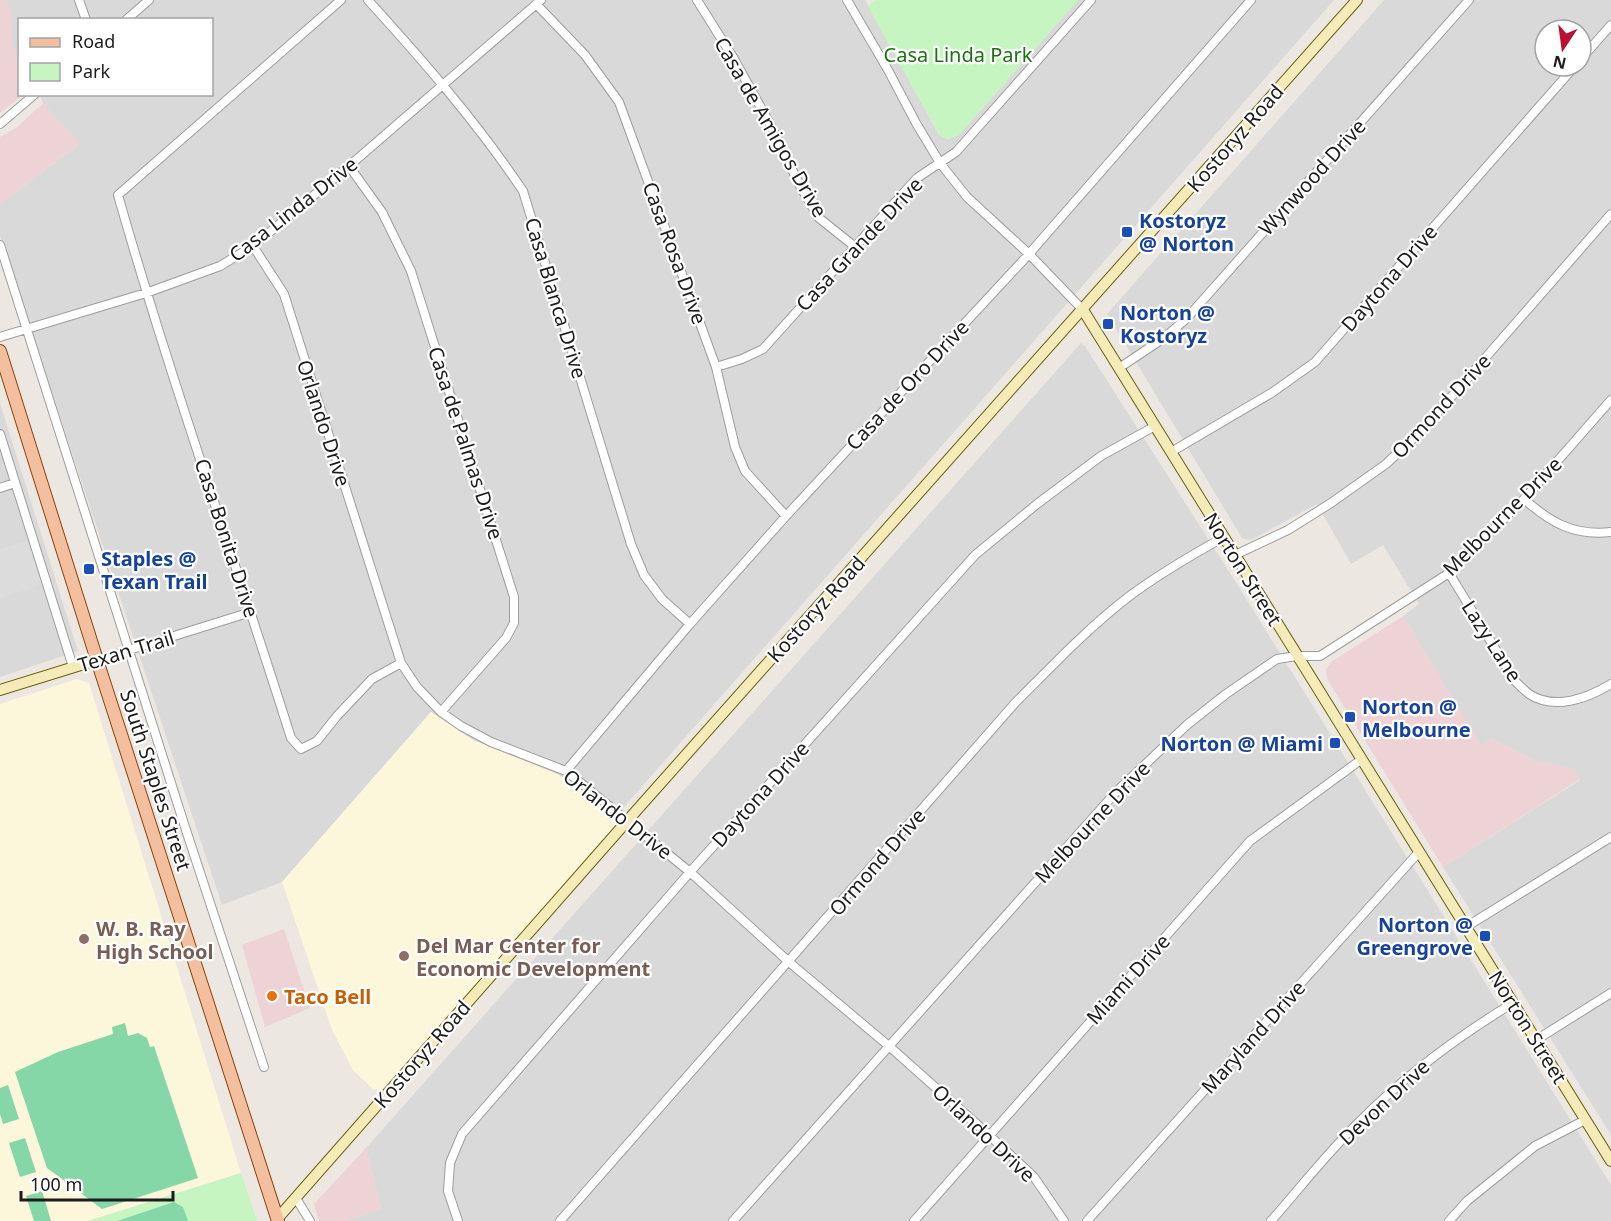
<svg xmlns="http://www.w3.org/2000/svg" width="1611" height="1221" viewBox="0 0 1611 1221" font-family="'Noto Sans',sans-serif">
<rect width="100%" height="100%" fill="#ede7e2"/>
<!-- residential -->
<path fill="#dad9d9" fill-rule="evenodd" d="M7,0H865L939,135L948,139L959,135L1078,0H1334L616,816L583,790L557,774L473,740L431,712L282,882L222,905L0,236V204L79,144L43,103L40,95L212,94V20H20L19,60L12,45V25Z
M1384,0H1611V1135L1443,867L1580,780L1574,769L1536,761L1492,739L1481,746L1403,616L1419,604L1383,545L1351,564L1317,504L1251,540L1242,538L1107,314ZM1545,30H1581V66H1545Z
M1081,343L1085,346L1237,584L1611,1185V1221H346L381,1209L366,1148Z
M0,403L78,651L0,677Z"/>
<!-- commercial -->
<path fill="#edd2d6" d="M0,0H7L10,10L12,25V45L19,60L20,94L23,95L0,113Z
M43,103L80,143L0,204V137L16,128Z
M1403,616L1481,745L1492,739L1536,761L1574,769L1580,779L1443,867L1327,679L1326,670L1331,662Z
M284,929L310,1008L265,1027L242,945Z
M366,1148L381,1209L346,1221H319L314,1204Z"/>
<!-- education -->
<path fill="#fcf6db" d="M77,679L89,683L241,1173L88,1221H0V704Z
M431,712L473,740L557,774L583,790L616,816L618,823L382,1090L373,1089L353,1070L332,1030L282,882Z"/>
<!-- park -->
<path fill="#c7f5c1" d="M876,0H1078L959,135L948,139L939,135L868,6Z
M241,1173L257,1221H88Z"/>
<!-- pitch -->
<path fill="#85d7a7" d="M125,1023L128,1036L138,1033L147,1038L150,1047L154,1046L198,1178L102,1209L47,1168L15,1072L58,1052L113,1034L112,1027Z
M8,1085L19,1119L3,1124L0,1114V1088Z
M25,1138L36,1172L20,1177L9,1143Z
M42,1191L51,1221H34L26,1196Z
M174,1202L183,1207L188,1221H117Z"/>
<!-- parking -->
<path fill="#dcdcdc" d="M29,540L44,584L0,598V549Z"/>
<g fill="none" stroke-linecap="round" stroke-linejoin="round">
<defs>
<path id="street" d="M79,0L86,20
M341,0L118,195C170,378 234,557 291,738L301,749L317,741L337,716L372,679L401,663
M368,0C424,62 476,121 523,191L631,544L644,575L662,599L690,624
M697,0L734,59L770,124L801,188L819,218L854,246
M847,0L888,70L916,123L940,163L967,197L1029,254L1083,310
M536,4L585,55L619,102L716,367L735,447L745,471L786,516
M126,20L149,0
M1581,59L1611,25
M0,124L35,94
M349,166L382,212L411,271L514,597V623L506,638L441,712
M0,245L185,827L264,1067
M253,246L284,294L401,663L417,687L441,712L461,726L491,742L566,771L690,872L789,962L890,1047L989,1135L1034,1177L1064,1221
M0,337L146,293L220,266L253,246L349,166L541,0
M716,367L742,359L763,349L917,178L956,152L1091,0
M1119,368L1164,338L1187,318L1469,0
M0,434L73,667
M1171,452L1273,392L1315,362L1575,66
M0,488L15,483
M1524,499C1551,523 1574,536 1611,532
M1235,555L1288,530L1331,503L1386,464L1424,428L1611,214
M1449,573L1515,681C1519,685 1524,690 1529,694C1555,711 1588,698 1611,684
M97,660L251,612
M566,771L690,624L786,516L1029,254L1251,0
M1466,927L1611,837
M1536,1040L1611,993
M296,1198L310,1221
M458,1221L448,1191L450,1163L462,1134L690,872L975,555L1037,504L1101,456L1155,426
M560,1221L1016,702C1052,666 1087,629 1127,598C1157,575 1190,556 1224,537
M733,1221L1116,792L1188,724L1226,694L1277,659L1297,656H1320L1449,573L1524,499L1611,400
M914,1221L1250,841L1362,759
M1087,1221L1419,852
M1271,1221C1300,1188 1328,1152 1360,1121C1406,1075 1457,1037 1513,1003
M1449,1221L1467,1201L1535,1146L1585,1120"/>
<path id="secondary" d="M1083,310L1611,1161
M0,690L97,660
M277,1219L628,820L1357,0"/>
<path id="primary" d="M0,351L97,660L278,1221"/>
</defs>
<!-- street casing -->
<use href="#street" stroke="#9d9d9d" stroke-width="10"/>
<!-- secondary casing -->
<use href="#secondary" stroke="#69610c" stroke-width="12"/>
<!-- primary casing -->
<use href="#primary" stroke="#89460b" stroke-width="14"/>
<!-- street -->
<use href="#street" stroke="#fff" stroke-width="8"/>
<!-- secondary -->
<use href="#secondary" stroke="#f4ebb9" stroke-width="10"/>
<!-- primary -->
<use href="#primary" stroke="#f4bf9f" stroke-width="12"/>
</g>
<!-- markers -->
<g fill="#1a4fb4" stroke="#fff" stroke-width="2">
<rect x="1121" y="226" width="12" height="12" rx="3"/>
<rect x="1102" y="318" width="12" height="12" rx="3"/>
<rect x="83" y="563" width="12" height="12" rx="3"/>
<rect x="1344" y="711" width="12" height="12" rx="3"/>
<rect x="1329" y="737" width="12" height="12" rx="3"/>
<rect x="1479" y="930" width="12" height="12" rx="3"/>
</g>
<g fill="#8d6e63" stroke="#fff" stroke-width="2">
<circle cx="84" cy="939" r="6"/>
<circle cx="404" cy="956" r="6"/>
</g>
<circle fill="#e8710a" stroke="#fff" stroke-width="2" cx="272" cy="996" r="6"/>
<g text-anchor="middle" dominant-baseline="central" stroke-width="4.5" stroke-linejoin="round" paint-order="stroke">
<!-- park labels -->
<g font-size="20" fill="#1e7113" stroke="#fff">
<text x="958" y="54">Casa Linda Park</text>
</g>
<!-- street labels -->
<g font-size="20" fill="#1c1c1c" stroke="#fff">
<text transform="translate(771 127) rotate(60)">Casa de Amigos Drive</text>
<text transform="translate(1235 138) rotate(-49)">Kostoryz Road</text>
<text transform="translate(1312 177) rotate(-48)">Wynwood Drive</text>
<text transform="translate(293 209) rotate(-38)">Casa Linda Drive</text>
<text transform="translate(859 244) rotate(-47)">Casa Grande Drive</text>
<text transform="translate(675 253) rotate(70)">Casa Rosa Drive</text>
<text transform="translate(1389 278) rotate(-49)">Daytona Drive</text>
<text transform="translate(556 298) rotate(73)">Casa Blanca Drive</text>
<text transform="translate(907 385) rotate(-47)">Casa de Oro Drive</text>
<text transform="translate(1441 406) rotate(-47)">Ormond Drive</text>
<text transform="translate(324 423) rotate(72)">Orlando Drive</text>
<text transform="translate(466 443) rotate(72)">Casa de Palmas Drive</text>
<text transform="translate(1502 516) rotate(-45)">Melbourne Drive</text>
<text transform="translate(227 538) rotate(72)">Casa Bonita Drive</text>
<text transform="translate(1243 569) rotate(58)">Norton Street</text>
<text transform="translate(816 609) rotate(-48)">Kostoryz Road</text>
<text transform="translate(1492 641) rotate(57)">Lazy Lane</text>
<text transform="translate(126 651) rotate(-17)">Texan Trail</text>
<text transform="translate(156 780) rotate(72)">South Staples Street</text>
<text transform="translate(760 794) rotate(-48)">Daytona Drive</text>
<text transform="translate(618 814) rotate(38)">Orlando Drive</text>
<text transform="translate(1092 822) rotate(-47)">Melbourne Drive</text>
<text transform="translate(877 862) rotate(-49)">Ormond Drive</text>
<text transform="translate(1128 979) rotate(-48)">Miami Drive</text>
<text transform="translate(1528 1027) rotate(58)">Norton Street</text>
<text transform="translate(1253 1037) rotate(-48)">Maryland Drive</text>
<text transform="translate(422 1054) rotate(-49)">Kostoryz Road</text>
<text transform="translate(1384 1102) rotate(-43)">Devon Drive</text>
<text transform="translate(984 1133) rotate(43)">Orlando Drive</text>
</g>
<!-- transit labels -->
<g font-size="20" font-weight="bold" fill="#164399" stroke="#fff" text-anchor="start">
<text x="1139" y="220">Kostoryz<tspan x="1139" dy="23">@ Norton</tspan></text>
<text x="1120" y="312">Norton @<tspan x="1120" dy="23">Kostoryz</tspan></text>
<text x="101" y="558">Staples @<tspan x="101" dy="23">Texan Trail</tspan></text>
<text x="1362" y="706">Norton @<tspan x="1362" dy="23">Melbourne</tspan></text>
<text x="1323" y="743" text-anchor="end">Norton @ Miami</text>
<text x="1473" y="924" text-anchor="end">Norton @<tspan x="1473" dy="23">Greengrove</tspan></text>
</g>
<!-- education labels -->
<g font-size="20" font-weight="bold" fill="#785e54" stroke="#fff" text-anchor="start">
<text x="96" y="928">W. B. Ray<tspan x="96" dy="23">High School</tspan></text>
<text x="416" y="945">Del Mar Center for<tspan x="416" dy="23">Economic Development</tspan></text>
</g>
<!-- food labels -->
<g font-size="20" font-weight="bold" fill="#c56008" stroke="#fff" text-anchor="start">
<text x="284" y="996">Taco Bell</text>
</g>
</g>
<!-- legend -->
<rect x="18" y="18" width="195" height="78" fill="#ffffff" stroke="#a4a4a4" stroke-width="1.5"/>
<rect x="30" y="38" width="30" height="9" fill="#f4bf9f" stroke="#a4a4a4" stroke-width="1.5"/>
<text x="72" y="48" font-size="18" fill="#1c1c1c">Road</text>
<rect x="30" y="63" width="30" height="18" fill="#c7f5c1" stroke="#a4a4a4" stroke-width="1.5"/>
<text x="72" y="78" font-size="18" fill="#1c1c1c">Park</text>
<!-- north arrow -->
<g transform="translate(1563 48) rotate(193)"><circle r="28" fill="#ffffff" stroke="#a4a4a4" stroke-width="1.5"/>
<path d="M0-4.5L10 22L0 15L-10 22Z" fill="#b90f30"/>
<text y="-9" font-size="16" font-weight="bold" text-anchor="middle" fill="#1c1c1c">N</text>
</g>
<!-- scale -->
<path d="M21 1191v9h152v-9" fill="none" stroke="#1c1c1c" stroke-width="3"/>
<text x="30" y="1191" font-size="18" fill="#1c1c1c" stroke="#ffffff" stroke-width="4.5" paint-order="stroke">100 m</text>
</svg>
